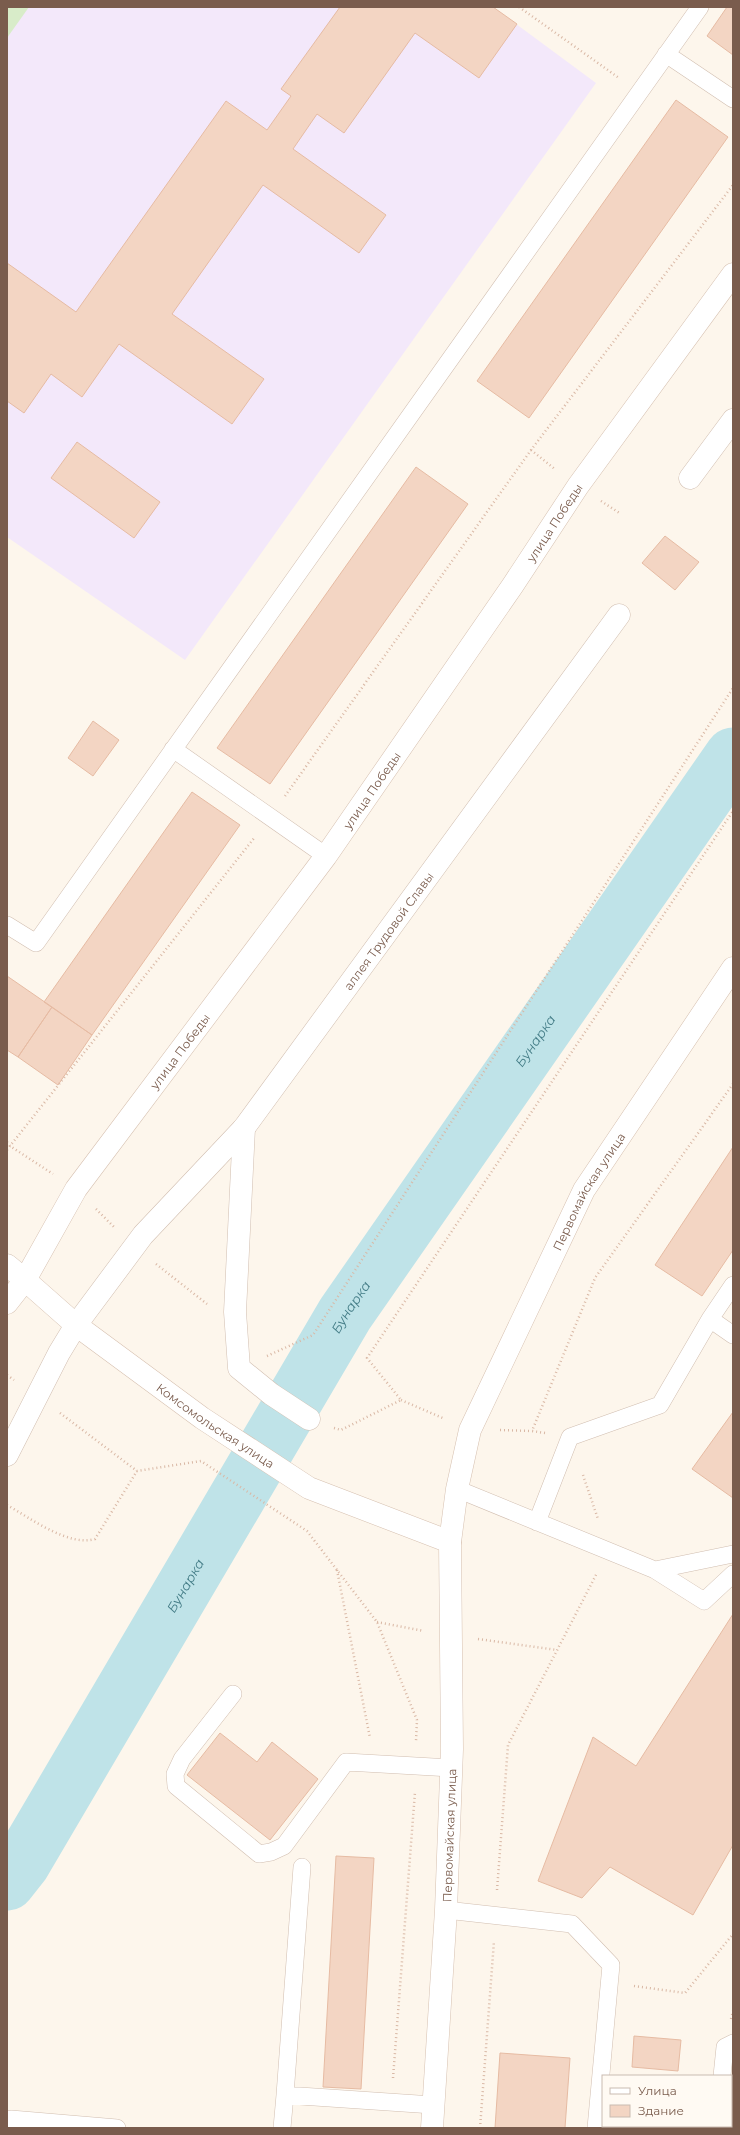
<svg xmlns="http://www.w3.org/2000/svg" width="740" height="2135" viewBox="0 0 740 2135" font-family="Montserrat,sans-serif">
<rect width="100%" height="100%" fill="#fdf6ec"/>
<!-- education -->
<path fill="#f3e8fa" d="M7,7H493L596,83L185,660L7,537Z"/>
<!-- green -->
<path fill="#d8ecc9" d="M7,7H29L7,38Z"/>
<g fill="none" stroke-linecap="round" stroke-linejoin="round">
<!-- river -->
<path stroke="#bfe3e8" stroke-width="57" id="s1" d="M7,1882L22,1863L345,1314L733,756"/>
</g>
<!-- building -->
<path fill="#f3d5c3" stroke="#e6bba3" d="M340,7H493L517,24L479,78L415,33L344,133L317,114L293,149L386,215L359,253L263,185L172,314L264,379L232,424L119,344L82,397L51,374L24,413L7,401V263L76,312L226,101L267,130L291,96L281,89Z
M727,7H733V55L707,36Z
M676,100L728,137L529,418L477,381Z
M77,442L160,502L134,538L51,478Z
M416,467L468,504L270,784L217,748Z
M665,536L699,562L675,590L642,563Z
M93,721L119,740L93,776L68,758Z
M192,792L240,825L92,1035L44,1002Z
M7,976L52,1007L18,1057L7,1050Z
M52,1007L92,1035L58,1085L18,1057Z
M733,1147V1250L702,1296L655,1265Z
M733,1412V1498L692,1469Z
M733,1614V1845L693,1915L610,1867L582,1898L538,1881L593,1737L636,1766Z
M220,1733L257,1762L272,1742L318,1779L270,1840L187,1775Z
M336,1856L374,1858L361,2089L323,2087Z
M634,2036L681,2040L678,2071L632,2067Z
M500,2053L570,2058L565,2128H495Z"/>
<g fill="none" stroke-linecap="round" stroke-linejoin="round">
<defs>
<path id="service" d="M666,54L733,99
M173,749L326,856
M7,925L36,943L700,7
M710,1319L733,1335
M457,1489L655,1570L704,1601L733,1574
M537,1522L570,1437L660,1405L710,1319L733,1285
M655,1570L733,1554
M233,1694L182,1759L175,1774L176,1786L259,1854L271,1852L284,1846L346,1762L451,1768
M302,1867L285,2095L433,2105
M446,1910L572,1924L611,1965L596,2128
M722,2076L725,2047L733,2043
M11,2119L117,2128
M282,2128L285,2095
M718,2128V2126"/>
<g id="pedestrian">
<path d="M690,478L733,420"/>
<path d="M244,1128L235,1312L239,1368L271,1394L309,1419"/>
<path id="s2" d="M7,1455L59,1353L76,1325L143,1235L244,1128L619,615"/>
</g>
<path id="tertiary" d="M7,1265L25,1280"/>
<g id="secondary">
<path id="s3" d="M25,1280L76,1325L202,1418L309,1488L450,1542"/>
<path id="s4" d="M7,1303L25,1280L76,1189L326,856L513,585L578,486L733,274"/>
<path id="s5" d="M432,2128L446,1910L452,1749L450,1542L457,1489L470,1430L584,1190L733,968"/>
</g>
</defs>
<!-- service casing -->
<use href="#service" stroke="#d1beb0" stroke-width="18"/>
<!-- pedestrian casing -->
<use href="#pedestrian" stroke="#d1beb0" stroke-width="23"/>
<!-- tertiary casing -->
<use href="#tertiary" stroke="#d1beb0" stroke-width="23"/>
<!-- secondary casing -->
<use href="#secondary" stroke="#d6c0b0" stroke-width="23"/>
<!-- path -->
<path stroke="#d9b8a5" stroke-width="2.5" stroke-dasharray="1 3" stroke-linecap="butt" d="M519,7L619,78
M531,450L556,470
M601,501L621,514
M285,796L531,450L733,185
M7,1142L10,1146L255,837
M7,1150L10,1146L53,1174
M96,1209L115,1228
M156,1264L207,1304
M267,1356L313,1335L733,688
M7,1375L14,1380
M401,1400L445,1419
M60,1413L137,1471L201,1461L307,1531L377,1622L417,1720L416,1741
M334,1428L341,1430L401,1400L367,1358L733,811
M500,1430L532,1431
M545,1433L532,1431L595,1278L733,1084
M583,1475L598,1519
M7,1505C30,1518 69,1547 95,1539L137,1471
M337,1570L370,1738
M377,1622L424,1631
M478,1639L557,1650
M497,1890L508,1745L597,1573
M634,1986L685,1993L733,1934
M731,2019L733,2011
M393,2078L415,1792
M480,2128L494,1941"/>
<!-- service -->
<use href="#service" stroke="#fff" stroke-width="17"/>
<!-- pedestrian -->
<use href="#pedestrian" stroke="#fff" stroke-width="22"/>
<!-- tertiary -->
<use href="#tertiary" stroke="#fff" stroke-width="22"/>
<!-- secondary -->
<use href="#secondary" stroke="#fff" stroke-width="22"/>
</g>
<g text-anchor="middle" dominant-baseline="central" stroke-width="3.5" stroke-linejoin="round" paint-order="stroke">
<!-- street labels -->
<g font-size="12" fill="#7a5c4d" stroke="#fffaf3">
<text stroke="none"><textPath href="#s4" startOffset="954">улица Победы</textPath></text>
<text stroke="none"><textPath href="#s4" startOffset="630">улица Победы</textPath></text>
<text stroke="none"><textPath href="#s2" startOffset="651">аллея Трудовой Славы</textPath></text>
<text stroke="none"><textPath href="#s4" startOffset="306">улица Победы</textPath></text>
<text stroke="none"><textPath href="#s5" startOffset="967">Первомайская улица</textPath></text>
<text stroke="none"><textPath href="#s3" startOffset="240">Комсомольская улица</textPath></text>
<text stroke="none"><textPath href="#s5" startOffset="293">Первомайская улица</textPath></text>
</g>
<!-- water labels -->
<g font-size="13" font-style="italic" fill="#437c86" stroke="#fffaf3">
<text stroke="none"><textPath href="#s1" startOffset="994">Бунарка</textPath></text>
<text stroke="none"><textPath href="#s1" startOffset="670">Бунарка</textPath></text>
<text stroke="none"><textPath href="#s1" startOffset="346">Бунарка</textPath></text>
</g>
</g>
<!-- border -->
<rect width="740" height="2135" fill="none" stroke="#7a5c4d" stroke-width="16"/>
<!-- legend -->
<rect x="602" y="2075" width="130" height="52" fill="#fffaf3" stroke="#cabbb1"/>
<rect x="610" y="2088" width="20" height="6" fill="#ffffff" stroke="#cabbb1"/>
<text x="638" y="2095" font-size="12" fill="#7a5c4d">Улица</text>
<rect x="610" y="2105" width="20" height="12" fill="#f3d5c3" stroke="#cabbb1"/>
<text x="638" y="2115" font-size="12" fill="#7a5c4d">Здание</text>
</svg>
